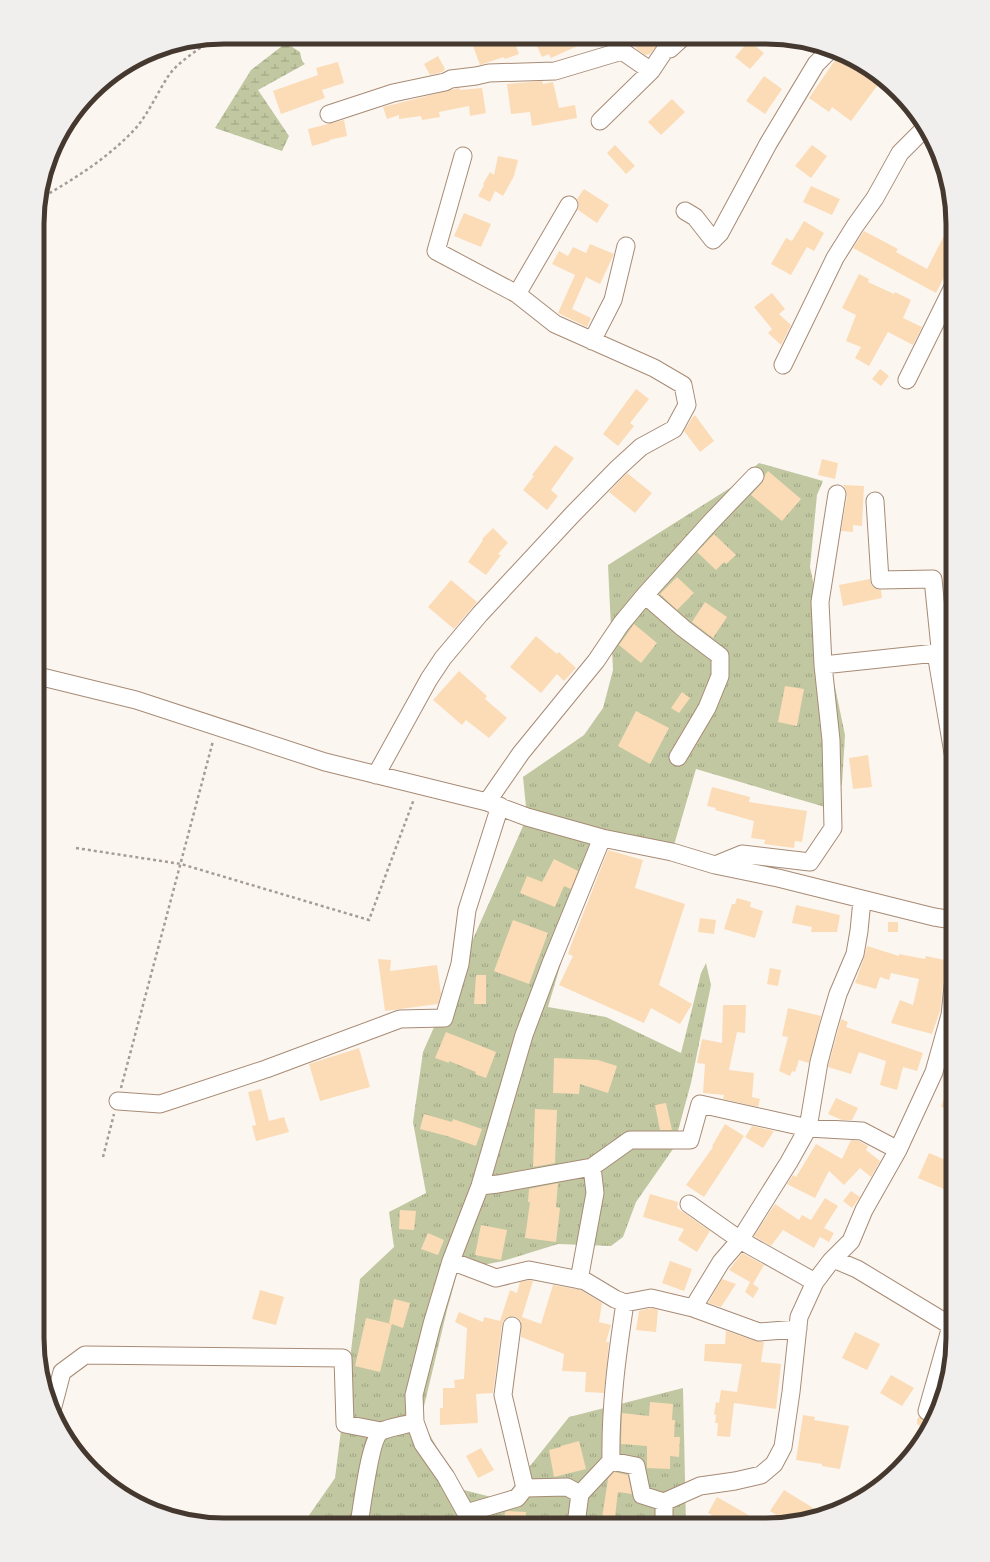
<svg xmlns="http://www.w3.org/2000/svg" width="990" height="1562" viewBox="0 0 990 1562" font-family="Spectral,serif">
<defs>
<pattern id="grass-tufts" width="24" height="20" patternUnits="userSpaceOnUse"><rect width="24" height="20" fill="#c1c8a1"/><path d="M3 7l-1-3M5 7V3M7 7l1-3M15 17l-1-3M17 17v-4M19 17l1-3" fill="none" stroke="#9fa384"/></pattern>
<pattern id="wetland-marsh" width="20" height="14" patternUnits="userSpaceOnUse"><rect width="20" height="14" fill="#c1c8a1"/><path d="M1 5h8M5 5V1M11 12h8M15 12V8" fill="none" stroke="#9fa384"/></pattern>
</defs>
<rect width="100%" height="100%" fill="#fcf6f1"/>
<!-- grass -->
<path fill="url(#grass-tufts)" d="M759,463L823,481L817,495L810,567L845,735L842,784L825,807L696,769L672,852L602,838L587,875L548,1007L606,1017L681,1053L701,973L706,963L711,985L691,1083L673,1149L636,1202L623,1237L611,1246L558,1244L503,1261L458,1270L447,1310L421,1419L460,1489L503,1500L569,1417L683,1388L686,1525L303,1524L335,1478L360,1279L394,1247L389,1212L426,1193L413,1122L423,1052L527,817L523,777L584,735L603,708L613,670L608,565L730,488Z"/>
<!-- wetland -->
<path fill="url(#wetland-marsh)" d="M374,37L400,38L391,43Z
M286,43L300,52L302,61L305,64L258,90L289,136L282,151L215,128L251,70Z"/>
<!-- building -->
<path fill="#fbdcb6" d="M483,38H513L519,54L505,59L504,57L480,65L473,46L485,42Z
M533,38H595L551,58L549,54L542,57Z
M635,38H662L650,54L645,55L637,49L635,45Z
M749,41L764,53L750,69L735,57Z
M840,53L880,76L883,79L874,90L851,121L832,107L829,112L809,98Z
M438,56L445,69L442,72L430,75L424,64Z
M338,62L344,83L322,90L325,98L281,114L273,91L318,75L316,68Z
M764,76L782,89L765,114L746,101Z
M542,81L543,84L553,82L559,108L575,105L577,118L532,126L530,112L511,114L507,84Z
M459,88L460,90L482,88L486,113L470,116L469,106L439,112L440,117L422,120L421,116L399,119V115L387,119L383,107Z
M672,99L685,112L661,135L648,122Z
M344,120L347,136L329,140L330,141L312,146L308,129Z
M615,145L635,166L626,174L607,153Z
M812,145L827,156L811,178L795,166Z
M498,156L518,160L514,176L503,196L495,191L490,202L478,196L484,185L483,184L490,172L494,175Z
M811,186L840,199L832,215L803,202Z
M584,189L609,205L597,223L578,210L579,205L577,199Z
M464,213L491,224L481,247L454,236Z
M952,220L953,260L936,293L853,248L864,231L898,249L896,252L927,269Z
M804,221L824,233L814,251L807,247L791,275L771,264L786,238L792,241Z
M590,244L614,254L600,284L586,277L572,309L591,318L587,327L558,313L575,275L552,264L559,251L568,256L573,247L586,253Z
M859,274L869,279L868,282L894,294L895,292L911,300L903,318L922,327L913,345L888,332L869,366L855,358L861,347L846,341L856,315L842,308Z
M772,293L785,309L779,314L791,325L781,345L768,333L772,329L754,307Z
M880,369L889,376L881,386L872,379Z
M636,389L649,399L630,423L634,426L618,446L603,434Z
M695,415L714,441L700,452L684,431L692,418Z
M555,445L574,458L551,490L558,496L547,510L523,490L534,476L532,475Z
M822,459L838,463L835,479L818,475Z
M768,471L801,499L782,521L751,495L762,483L765,475Z
M627,473L652,493L635,513L609,492Z
M843,485L864,486L862,526L853,525V532L841,531L847,496L846,490Z
M493,528L508,543L498,554L501,555L486,575L468,562L483,540L482,539Z
M714,534L736,555L726,564L724,562L716,570L697,552Z
M677,577L694,593L677,610L660,594Z
M870,579L872,586L876,589L881,590L882,598L843,606L839,585Z
M451,580L477,602L454,629L428,607Z
M705,602L727,617L713,638L692,622Z
M634,624L657,643L641,663L619,645Z
M536,636L557,654L559,652L576,668L564,681L557,674L541,693L510,667Z
M459,671L487,696L485,699L507,718L489,738L466,720L462,725L433,700Z
M785,686L804,689L797,726L778,722Z
M682,692L690,698L679,713L671,708Z
M636,711L669,728L650,764L618,746Z
M868,755L872,787L853,789L849,758Z
M712,787L750,797L749,802L807,811L802,842L795,841L794,848L764,844L765,840L751,838L754,821L715,810L716,808L707,806Z
M608,850L643,860L635,888L685,904L659,985L692,1004L680,1024L651,1008L644,1023L559,985L573,956L568,954L571,945Z
M554,859L578,871L571,889L564,886L555,907L520,893L527,876L542,882Z
M737,898L751,902L750,907L763,911L755,938L724,929L732,904H735Z
M796,905L840,915L837,932H811L812,927L792,923Z
M700,918L716,920L714,934L698,932Z
M513,920L548,933L529,984L494,971Z
M888,922H898V932H888Z
M867,946L899,956V954L925,959L926,956L949,961L943,985L940,1011L932,1034L891,1023L900,1000L913,1005L919,979L891,973L889,980L880,977L876,989L855,983L864,958Z
M378,959L391,960L390,971L437,965L441,994L438,1004L385,1011Z
M770,968L781,970L778,986L767,984Z
M476,975H486V1004H474Z
M723,1005H746L745,1033L737,1032L729,1070L754,1073L752,1097L760,1099L758,1107L723,1099L724,1095L703,1093L705,1064L697,1063L702,1039L722,1043Z
M788,1008L821,1016L809,1063L799,1060L795,1072L792,1071L790,1076L779,1071L788,1037L782,1036Z
M841,1019L848,1022L846,1027L923,1053L917,1071L903,1067L897,1090L880,1085L886,1061L859,1052L851,1074L828,1067Z
M446,1032L496,1052L486,1078L475,1074L476,1072L449,1061V1063L435,1058Z
M359,1048L370,1087L320,1101L309,1064Z
M554,1058L598,1060L617,1066L608,1093L580,1084L579,1094L553,1093Z
M951,1078L953,1079V1110L941,1107Z
M261,1089L269,1121L284,1117L289,1132L256,1141L252,1126L256,1125L248,1092Z
M836,1098L858,1108L852,1120H842L828,1114Z
M666,1103L672,1130H660L655,1105Z
M535,1109L557,1110L555,1163L533,1167Z
M424,1114L452,1122L453,1119L482,1129L476,1146L447,1136L420,1129Z
M725,1124L744,1136L704,1197L686,1185L713,1147L712,1146Z
M752,1126L774,1131L763,1148L745,1137Z
M851,1140L859,1141L868,1146L866,1150L880,1161L871,1177L860,1168L844,1185L829,1171L815,1198L787,1184L793,1175L796,1177L816,1144L842,1159Z
M929,1153L953,1163V1168L944,1189L918,1178Z
M558,1183L556,1207L560,1208L556,1242L525,1238L530,1202H528L529,1189Z
M851,1191L860,1197L852,1208L843,1201Z
M650,1194L678,1202L677,1208L710,1231L697,1252L678,1240L684,1229L643,1217Z
M825,1198L838,1206L824,1228L834,1233L829,1242L820,1237L814,1248L783,1230L771,1246L754,1236L775,1204L799,1220L802,1215L811,1220Z
M400,1210L416,1211L414,1230L399,1229Z
M481,1225L507,1230L501,1260L475,1255Z
M428,1233L444,1240L438,1255L421,1249Z
M742,1253L764,1265L753,1284L759,1288L753,1298L745,1292L750,1282L729,1270Z
M670,1261L692,1269L684,1291L662,1283Z
M722,1279L736,1284L721,1307L708,1303Z
M529,1280L533,1281L522,1317L541,1324L553,1285L581,1290L602,1303L599,1322L611,1325L606,1342H609L604,1393L585,1392L586,1372L562,1371L564,1354L521,1337V1322L518,1318L514,1316L509,1317L504,1320L502,1325L493,1393L476,1394L478,1423L440,1425V1408H443V1388H455L454,1380L464,1379L467,1328L455,1322L459,1312L483,1322L484,1317L500,1321L510,1290L517,1293L520,1282Z
M260,1290L284,1297L276,1325L252,1319Z
M394,1299L410,1303L403,1328L389,1323Z
M651,1308L658,1310L656,1332L636,1330L639,1311Z
M366,1318L392,1324L380,1372L355,1366Z
M726,1331L756,1341L764,1342L761,1362L781,1364L776,1409L734,1403L730,1437L717,1436L718,1423H715L716,1415L714,1414L716,1402L719,1403L721,1390L737,1392L742,1364L704,1361L705,1344H725Z
M855,1332L880,1344L867,1370L842,1358Z
M891,1375L914,1388L902,1406L880,1393Z
M650,1402L673,1404L672,1420H675L674,1437H680L679,1457L670,1456V1469L647,1468V1446L621,1444L622,1413L649,1416Z
M803,1415L815,1417L814,1420L849,1426L840,1469L822,1466V1464L796,1460Z
M919,1416L924,1420L932,1421L927,1430L917,1424V1420Z
M579,1441L586,1469L554,1477L549,1450L561,1447V1446Z
M481,1448L494,1470L478,1478L466,1456Z
M614,1472L628,1475L632,1494L618,1492L614,1525H601L608,1479Z
M784,1490L823,1514L786,1521L770,1511Z
M717,1497L745,1513L763,1525H706L712,1515L708,1513Z
M508,1511L526,1512L525,1524H504L505,1512Z"/>
<g fill="none" stroke-linecap="round" stroke-linejoin="round">
<defs>
<path id="minor" d="M329,114L393,93L445,82L451,79L476,76L489,73L555,71L622,51L651,71L665,50L670,49L682,38
M600,121L651,71
M685,211L695,217L713,240L720,233L768,144L816,64L831,49
M517,294L569,205
M592,341L613,300L626,246
M783,365L835,258L855,226L875,198L900,153L925,128
M907,380L953,287
M875,501L880,580L933,579L940,648
M645,595L683,628L720,656V676L707,708L678,757
M823,665L936,653
M38,676L136,700L325,762L487,802L527,817L602,838L672,852L715,865L778,878L934,917L953,920
M953,753L936,653L940,648L953,642
M376,775L429,679L443,658L480,614L572,515L618,468L641,447L674,429L687,405L683,385L654,368L555,324L517,294L436,251L463,156
M487,802L521,753L596,661L621,624L645,595L710,523L755,476
M715,865L742,854L810,862L833,828L831,740L823,665L820,602L837,494
M118,1101L160,1104L266,1069L400,1019L444,1018L460,964L467,910L500,806
M480,1186L498,1184L592,1167L630,1140H690L700,1104L808,1128L862,1131L898,1150
M689,1204L740,1240L815,1282
M451,1261L496,1278L529,1270L585,1281L615,1299L625,1303L651,1298L693,1308L759,1332L798,1329
M831,1261H838L857,1269L953,1327
M579,1280L595,1193L592,1167
M693,1308L721,1262L740,1240L789,1162L808,1128L819,1062L828,1028L838,994L855,954L859,931L862,900
M512,1326L503,1395L525,1488
M52,1410L62,1372L85,1355L343,1358L345,1424L381,1431
M927,1411L951,1326
M611,1461C610,1408 617,1355 625,1303
M664,1502V1525
M466,1513L517,1498L525,1488L567,1487L580,1494
M359,1524C362,1508 370,1437 382,1431C390,1427 406,1425 415,1422
M468,1524L466,1513L446,1477L423,1444L415,1422L414,1395L432,1324L451,1261L480,1186L524,1035L551,963L602,838
M576,1524L580,1494L611,1461L636,1466L642,1495L664,1502L700,1486L735,1481L761,1475L774,1464L783,1447L791,1392L799,1317L815,1282L831,1261L851,1241L864,1210L898,1150L934,1072L950,1015L953,986"/>
</defs>
<!-- minor casing -->
<use href="#minor" stroke="#a78b75" stroke-width="19"/>
<!-- path -->
<path stroke="#a59c95" stroke-width="2.5" stroke-dasharray="3 3" stroke-linecap="butt" d="M39,199C73,180 108,158 135,129C149,113 157,93 169,75C178,62 198,50 211,40
M76,848L181,864L369,920L414,799
M121,1088L213,741
M103,1157L114,1114"/>
<!-- minor -->
<use href="#minor" stroke="#fff" stroke-width="17"/>
</g>
<!-- crop -->
<path d="M0 0H990V1562H0ZM224 44H766A180 180 0 0 1 946 224V1338A180 180 0 0 1 766 1518H224A180 180 0 0 1 44 1338V224A180 180 0 0 1 224 44Z" fill="#f0efee" fill-rule="evenodd"/>
<path fill="none" stroke="#45392f" stroke-width="5" d="M224 44H766A180 180 0 0 1 946 224V1338A180 180 0 0 1 766 1518H224A180 180 0 0 1 44 1338V224A180 180 0 0 1 224 44Z"/>
</svg>
